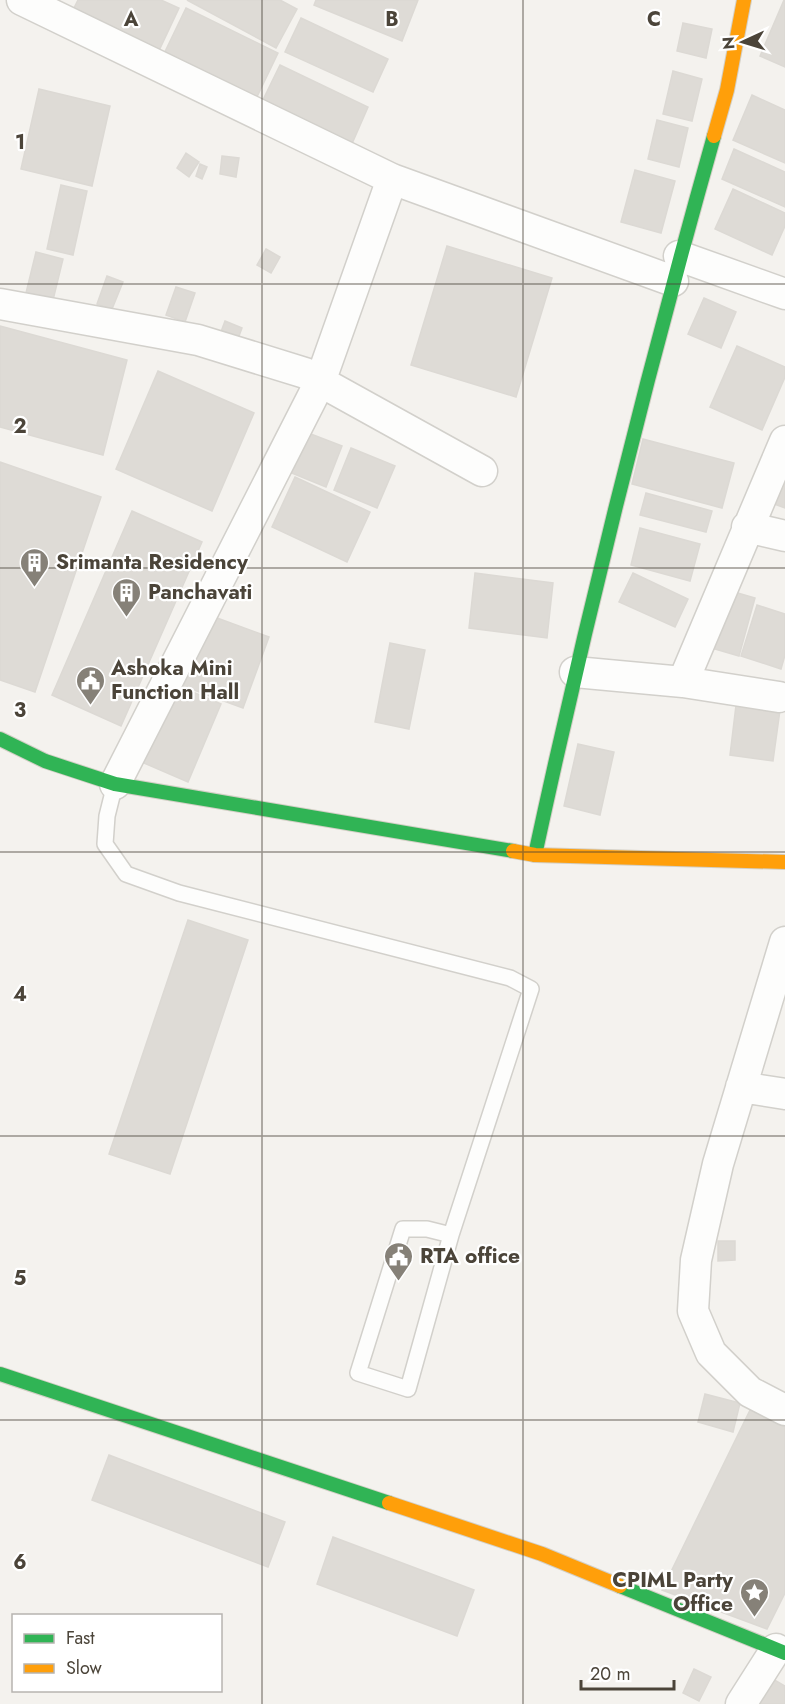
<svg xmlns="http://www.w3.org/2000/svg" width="785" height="1704" viewBox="0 0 785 1704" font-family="Jost,sans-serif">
<rect width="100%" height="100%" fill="#f4f2ee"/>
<!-- building -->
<path fill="#dedbd6" stroke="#dcd9d4" stroke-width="1.5" d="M78,0H161L179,8L156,57L70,16Z
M187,0H280L297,9L276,48Z
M316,0H418L402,41L314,5Z
M784,0H785V67L760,56Z
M186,8L278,53L254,103L162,58Z
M301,18L388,59L373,92L285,52Z
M683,23L712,29L706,58L677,51Z
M280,65L368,107L351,146L261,104Z
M673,71L702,79L692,121L663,114Z
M39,89L110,106L92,186L21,169Z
M752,95L785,110V163L733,140Z
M657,120L688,128L679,167L648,159Z
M734,149L785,172V207L722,179Z
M186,153L199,162L189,177L177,168Z
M222,156L239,158L236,177L220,174Z
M200,164L207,167L202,179L196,176Z
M635,170L675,181L661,233L621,222Z
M61,185L87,191L73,255L47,249Z
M733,189L785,213V226L772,255L715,229Z
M447,246L552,278L516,397L411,365Z
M266,249L280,257L271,273L257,265Z
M36,252L63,259L53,300L26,293Z
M107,276L123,282L112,309L97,304Z
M176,287L195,293L185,322L166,315Z
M704,298L736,312L721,348L688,334Z
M225,321L242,328L236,344L219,337Z
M0,326L127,360L103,455L0,427Z
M737,346L785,367V377L762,430L710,407Z
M158,371L254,413L212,511L116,469Z
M303,431L342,446L326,487L287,471Z
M643,439L734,463L722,508L632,484Z
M351,448L395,466L377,508L334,490Z
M0,462L101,497L35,692L0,680Z
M785,463V508L766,501Z
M295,477L370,512L347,562L272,527Z
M646,493L712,511L706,532L640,515Z
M132,511L202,542L121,726L52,695Z
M640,528L700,544L690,581L631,565Z
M475,573L553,583L547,638L469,628Z
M633,573L688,599L675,627L619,602Z
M724,589L755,598L739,656L708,647Z
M757,605L785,614V655L781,669L741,656Z
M209,615L269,637L243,708L183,686Z
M390,643L425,650L409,729L375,722Z
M169,682L221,704L188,782L137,760Z
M737,697L781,703L773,761L730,755Z
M578,744L614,752L600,815L564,806Z
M188,920L248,940L170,1174L109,1154Z
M718,1241H735V1260L718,1261Z
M705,1394L740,1403L733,1432L698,1422Z
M752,1406L785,1422V1593L767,1629L662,1590Z
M109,1455L285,1522L268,1567L92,1500Z
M333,1537L474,1590L457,1636L317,1584Z
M694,1669L711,1677L699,1701L683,1693Z
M771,1678L785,1686V1704H758Z"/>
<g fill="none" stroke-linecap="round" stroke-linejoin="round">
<defs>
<path id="lane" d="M115,784L107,816L105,844L126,874L179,893L510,978L531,989L451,1235L408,1389L358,1373L403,1229H427L451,1235"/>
<path id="street" d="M22,0L392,179L673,281
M679,256L785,294
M0,304L198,340L305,373L482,471
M747,527L785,536
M575,672L683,682L779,697
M683,682L785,441
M115,784L320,382L392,179
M785,942L718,1164L696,1260L693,1311L711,1353L750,1392L785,1410
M741,1087L785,1094
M741,1704L776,1649"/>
<path id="fast" d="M0,739L45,761L115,784L513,851
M535,855C587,614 647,374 714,136
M0,1374L389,1503
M620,1586L785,1653"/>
<path id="slow" d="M714,136L727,90L744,0
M513,851L535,855L785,862
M389,1503L542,1554L620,1586"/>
</defs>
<!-- lane casing -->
<use href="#lane" stroke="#d2d0cb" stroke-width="18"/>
<!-- street casing -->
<use href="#street" stroke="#d2d0cb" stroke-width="33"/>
<!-- fast casing -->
<use href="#fast" stroke="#d3cfc5" stroke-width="16"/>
<!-- slow casing -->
<use href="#slow" stroke="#d3cfc5" stroke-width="16"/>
<!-- lane -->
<use href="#lane" stroke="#fdfdfc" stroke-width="15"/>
<!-- street -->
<use href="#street" stroke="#fdfdfc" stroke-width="30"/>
<!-- fast -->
<use href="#fast" stroke="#30b455" stroke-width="14"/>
<!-- slow -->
<use href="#slow" stroke="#ff9f0a" stroke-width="14"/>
</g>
<!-- grid -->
<path fill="none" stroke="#4b4439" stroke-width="1.5" stroke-opacity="0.55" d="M262,0V1704M523,0V1704M0,284H785M0,568H785M0,852H785M0,1136H785M0,1420H785"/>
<!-- icons -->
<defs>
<symbol id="building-pin" viewBox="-11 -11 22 30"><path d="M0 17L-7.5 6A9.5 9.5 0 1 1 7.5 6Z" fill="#868178" stroke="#fff"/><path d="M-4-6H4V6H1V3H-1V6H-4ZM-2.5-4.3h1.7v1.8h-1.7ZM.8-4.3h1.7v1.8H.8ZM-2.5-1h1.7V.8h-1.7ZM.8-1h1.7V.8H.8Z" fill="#fff"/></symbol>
<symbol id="civic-pin" viewBox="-11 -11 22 30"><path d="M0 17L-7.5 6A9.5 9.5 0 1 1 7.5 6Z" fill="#868178" stroke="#fff"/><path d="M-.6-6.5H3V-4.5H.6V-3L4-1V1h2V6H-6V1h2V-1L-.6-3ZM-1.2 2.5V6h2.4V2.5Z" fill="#fff"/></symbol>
<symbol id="sight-pin" viewBox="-11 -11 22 30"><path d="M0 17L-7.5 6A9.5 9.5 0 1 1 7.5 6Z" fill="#868178" stroke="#fff"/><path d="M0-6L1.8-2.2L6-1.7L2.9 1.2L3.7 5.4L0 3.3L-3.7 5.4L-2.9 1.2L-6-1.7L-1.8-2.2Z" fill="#fff"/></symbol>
</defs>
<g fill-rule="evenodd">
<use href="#building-pin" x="18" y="546" width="33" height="45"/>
<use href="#building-pin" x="110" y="576" width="33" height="45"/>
<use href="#civic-pin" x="74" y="664" width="33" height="45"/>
<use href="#civic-pin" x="382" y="1240" width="33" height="45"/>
<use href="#sight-pin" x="738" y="1576" width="33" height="45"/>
</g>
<g text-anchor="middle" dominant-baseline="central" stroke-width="4.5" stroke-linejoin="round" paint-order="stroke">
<!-- poi labels -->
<g font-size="21" font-weight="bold" fill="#4b4439" stroke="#fff" text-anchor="start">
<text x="56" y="562">Srimanta Residency</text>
<text x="148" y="592">Panchavati</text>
<text x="111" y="668">Ashoka Mini<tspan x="111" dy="24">Function Hall</tspan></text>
<text x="420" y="1256">RTA office</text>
<text x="733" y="1580" text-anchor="end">CPIML Party<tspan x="733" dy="24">Office</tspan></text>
</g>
</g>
<g font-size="20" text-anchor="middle" font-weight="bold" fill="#4b4439" stroke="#fff" stroke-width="4.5" stroke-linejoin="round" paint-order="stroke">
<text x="131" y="26">A</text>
<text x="392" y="26">B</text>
<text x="654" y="26">C</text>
<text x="20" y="149">1</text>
<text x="20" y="433">2</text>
<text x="20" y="717">3</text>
<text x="20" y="1001">4</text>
<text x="20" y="1285">5</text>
<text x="20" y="1569">6</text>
</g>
<!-- legend -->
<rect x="12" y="1614" width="210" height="78" fill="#ffffff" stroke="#b7b4b0" stroke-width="1.5"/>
<rect x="24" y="1634" width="30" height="9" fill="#30b455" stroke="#b7b4b0" stroke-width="1.5"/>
<text x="66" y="1644" font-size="18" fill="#4b4439">Fast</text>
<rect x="24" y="1664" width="30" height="9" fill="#ff9f0a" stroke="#b7b4b0" stroke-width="1.5"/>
<text x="66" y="1674" font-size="18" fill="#4b4439">Slow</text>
<!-- north arrow -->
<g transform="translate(743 42) rotate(266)" stroke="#ffffff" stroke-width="4.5" paint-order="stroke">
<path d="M0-4.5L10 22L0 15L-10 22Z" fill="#4b4439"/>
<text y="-9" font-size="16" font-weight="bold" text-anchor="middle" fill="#4b4439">N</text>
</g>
<!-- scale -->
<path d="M581 1680v9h93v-9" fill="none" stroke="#4b4439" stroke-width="3"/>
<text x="590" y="1680" font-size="18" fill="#4b4439" stroke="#ffffff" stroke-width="4.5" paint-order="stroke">20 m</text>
</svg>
